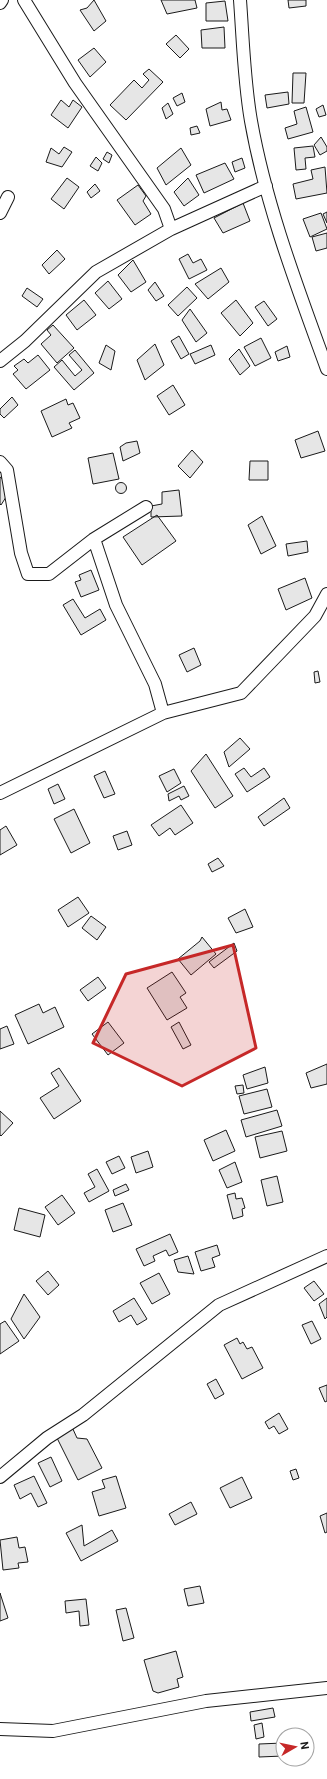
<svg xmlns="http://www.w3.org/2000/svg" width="327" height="1779" viewBox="0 0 327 1779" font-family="Roboto,sans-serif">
<rect width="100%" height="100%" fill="#fff"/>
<!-- building -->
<path fill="#e6e6e6" stroke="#1a1a1a" d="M94,0L106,21L94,31L80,10L87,8Z
M161,0H195L197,8L167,14Z
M288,0H306V6L289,8Z
M225,1L228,21H206V3Z
M224,27L225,48H202L201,30Z
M176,35L189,49L180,58L166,44Z
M94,48L106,62L90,77L78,60Z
M149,69L163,82L126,120L110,105L134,80L142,88L149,80L143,74Z
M293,73H306L304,103H292Z
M288,92L289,104L267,108L265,95Z
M182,93L185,102L177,106L173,98Z
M61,100L69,107L73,100L82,107L68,128L51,115Z
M221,102L222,110L227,109L231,120L210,126L206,109Z
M168,103L173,114L166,119L162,108Z
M323,105L326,115L319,117L316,109Z
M306,107L313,132L288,139L285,128L297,124L294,111Z
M197,126L200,133L191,135L190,128Z
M321,137L327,147V151L320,155L314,145Z
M313,146L315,157L305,158L306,169L296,170L294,148Z
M64,147L72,152L62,167L46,162L51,148L59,154Z
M181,148L191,165L166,185L157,168Z
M107,152L112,155L109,163L103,159Z
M96,157L102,163L98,171L90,166Z
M242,158L245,168L235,172L232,162Z
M225,163L234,179L204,193L196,175Z
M325,167L327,193L296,199L293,184L313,179L311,170Z
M67,178L79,187L64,209L51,199Z
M188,178L199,195L184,206L174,192Z
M95,184L100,191L91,198L87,192Z
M138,185L146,196L143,201L151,214L135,225L117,200Z
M243,203L250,221L223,233L214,218Z
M327,212V223L323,214Z
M321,213L327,229L310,237L303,219Z
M327,233V248L316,251L312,237Z
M57,250L65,259L49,274L42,265Z
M188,254L193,263L201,259L207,270L189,279L179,259Z
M133,260L146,282L131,292L118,275Z
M221,268L229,282L208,299L195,284Z
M108,281L122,299L109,309L95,293Z
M155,282L164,296L156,301L148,290Z
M187,287L197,298L178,316L168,305Z
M27,288L43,299L37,307L22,296Z
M84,300L96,315L77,330L66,315Z
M236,300L253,323L240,336L221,313Z
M264,301L277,319L268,326L255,307Z
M190,309L207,333L196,342L182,320Z
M53,325L74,348L57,363L41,344L51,335L47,330Z
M179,336L189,354L181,359L171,341Z
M261,338L271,358L255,366L244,347Z
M155,344L164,365L145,380L137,360Z
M106,345L115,351L111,370L99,363Z
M211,345L215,355L195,364L190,354Z
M287,346L290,357L278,361L275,352Z
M239,349L250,366L240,375L229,359Z
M75,350L94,373L74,390L54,367L62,360L75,376L82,370L69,355Z
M38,355L50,370L26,389L13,374L18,370L14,366L24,359L28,363Z
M173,385L185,405L169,415L157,396Z
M12,397L18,405L4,418L0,414V409Z
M66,399L68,405L73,403L80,418L69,423L72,428L52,437L41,411Z
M318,431L325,451L301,458L295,440Z
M137,441L140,453L123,461L120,447L126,443Z
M192,450L203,462L190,478L178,466Z
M113,453L119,479L93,484L88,458Z
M250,461H268V480H249Z
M0,477L13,486L1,505L0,504Z
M115.5 488a5.5 5.5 0 1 1 11 0a5.5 5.5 0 1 1-11 0Z
M179,490L182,516L151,517V506L162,504V492Z
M157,515L176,541L142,565L123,537Z
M262,516L276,546L261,554L248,525Z
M307,541L308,552L288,556L286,544Z
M91,570L99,590L81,597L75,582L81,580L79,575Z
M305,578L312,598L286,610L278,589Z
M73,599L85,618L100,609L106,620L81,635L63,605Z
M194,648L201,665L187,672L179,655Z
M318,671L320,682L315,683L314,672Z
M240,738L250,749L229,767L224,752Z
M206,754L233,796L215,808L191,771Z
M244,768L251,777L264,768L270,777L247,792L235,774Z
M174,769L181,783L167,792L159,776Z
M105,771L115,794L104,798L94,776Z
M58,784L65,799L54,804L48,789Z
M184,786L189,796L181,800L179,796L169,801L168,794Z
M284,798L290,808L264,826L258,817Z
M181,805L193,823L175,835L170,828L159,836L151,825Z
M74,809L90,843L71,853L54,819Z
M6,826L17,845L0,855V830Z
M127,831L132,845L118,850L113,836Z
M218,858L224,866L212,872L208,864Z
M78,897L89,913L68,927L58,910Z
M245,909L253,927L236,933L228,918Z
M91,916L106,927L97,940L82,928Z
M202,937L216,954L191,975L178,959L200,941Z
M234,943L237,951L214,968L209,962Z
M172,972L186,993L180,997L187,1008L167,1020L147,988Z
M98,977L106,988L88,1001L80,990Z
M39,1004L43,1013L55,1007L64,1027L28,1044L15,1015Z
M108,1022L124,1043L108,1055L92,1034Z
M179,1022L191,1045L183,1049L171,1027Z
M7,1026L14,1044L0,1049V1029Z
M327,1064V1084L311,1088L306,1073Z
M265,1067L268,1083L247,1089L243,1075Z
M59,1068L81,1101L54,1119L40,1098L59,1086L51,1073Z
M243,1085L244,1093L237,1094L235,1086Z
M267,1089L272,1107L244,1114L239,1096Z
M277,1110L282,1126L246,1137L241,1120Z
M0,1111L13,1123L1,1136L0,1135Z
M226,1130L235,1151L213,1161L204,1140Z
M282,1131L287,1151L260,1158L255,1137Z
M148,1151L153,1167L136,1173L131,1157Z
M119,1156L125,1168L112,1174L106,1162Z
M235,1162L242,1182L227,1188L219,1170Z
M97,1169L109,1191L89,1202L84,1193L95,1187L88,1174Z
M277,1176L283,1202L267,1206L261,1180Z
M126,1184L129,1190L115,1196L113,1190Z
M235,1193L236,1199L242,1198L245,1208L242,1209L243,1216L233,1219L227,1195Z
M62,1195L75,1213L58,1225L45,1207Z
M123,1203L132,1225L113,1232L105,1210Z
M19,1208L45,1215L40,1237L14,1230Z
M170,1234L178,1252L169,1256L166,1250L153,1256L155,1261L144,1266L136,1249Z
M217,1245L220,1255L212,1258L215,1267L201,1271L195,1252Z
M188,1256L194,1274L178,1272L174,1260Z
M48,1271L59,1285L48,1295L36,1281Z
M159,1273L170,1294L152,1304L140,1283Z
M314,1281L324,1294L314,1301L304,1288Z
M24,1294L40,1317L24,1339L11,1319Z
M134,1298L147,1319L137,1325L131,1315L119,1322L113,1311Z
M327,1298V1317L325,1319L319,1304Z
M5,1321L19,1341L0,1354V1324Z
M312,1321L321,1339L311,1344L302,1325Z
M237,1338L240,1344L243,1342L247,1349L252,1347L263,1368L242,1379L224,1345Z
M216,1379L224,1394L215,1399L207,1384Z
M327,1385V1401L325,1402L319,1388Z
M279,1413L288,1429L279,1434L274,1426L269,1429L265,1422Z
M72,1427L77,1438L87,1439L102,1468L78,1480L56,1436Z
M51,1457L62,1481L50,1487L38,1463Z
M296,1469L299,1478L293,1480L290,1471Z
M34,1476L47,1503L38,1507L31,1493L20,1499L14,1485Z
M116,1476L126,1508L99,1516L92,1492L105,1488L102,1480Z
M242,1477L252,1498L230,1508L220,1488Z
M191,1502L197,1514L175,1525L169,1514Z
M327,1513V1532L325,1533L320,1516Z
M82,1525L84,1546L112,1530L118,1541L81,1561L66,1533Z
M17,1537L19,1548L25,1547L28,1562L18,1563L19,1568L3,1570L0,1540Z
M200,1586L204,1603L188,1606L184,1589Z
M0,1593L8,1618L0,1621Z
M86,1599L89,1625L80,1626L79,1611L66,1613L65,1601Z
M126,1608L134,1638L123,1641L116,1610Z
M176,1651L183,1677L177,1679L179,1687L158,1693L153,1691L144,1660Z
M273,1708L275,1717L251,1721L250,1712Z
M262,1723L264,1737L256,1739L254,1725Z
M283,1743V1756L259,1757V1744Z"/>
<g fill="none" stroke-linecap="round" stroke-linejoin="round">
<defs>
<path id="street" d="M24,0L75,83L164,209L171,229
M240,0C243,40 244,81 251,121C266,206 298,289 327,369
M0,3L2,0
M0,213L8,197
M0,361L25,341L96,272L171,229L266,186
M0,462L7,470L21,553L28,574H49L94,539L146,507
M94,539L116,605L155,684L163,713
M0,793L163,713L241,693L315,616L327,594
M0,1477L47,1438L83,1415L219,1305L327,1256
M0,1729L53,1731L206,1701L327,1688"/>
</defs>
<!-- street casing -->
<use href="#street" stroke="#1a1a1a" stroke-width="14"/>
<!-- street -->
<use href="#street" stroke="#fff" stroke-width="12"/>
</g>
<!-- marked area -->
<path fill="#c62828" fill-opacity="0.2" stroke="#c62828" stroke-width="3" stroke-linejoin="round" d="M233,945L256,1048L182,1086L93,1043L126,974Z"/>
<!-- north arrow -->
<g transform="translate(295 1747) rotate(81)"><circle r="19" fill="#ffffff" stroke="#a3a3a3"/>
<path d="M0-3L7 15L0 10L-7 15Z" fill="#c62828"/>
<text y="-6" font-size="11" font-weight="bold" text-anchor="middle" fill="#1a1a1a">N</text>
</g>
</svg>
